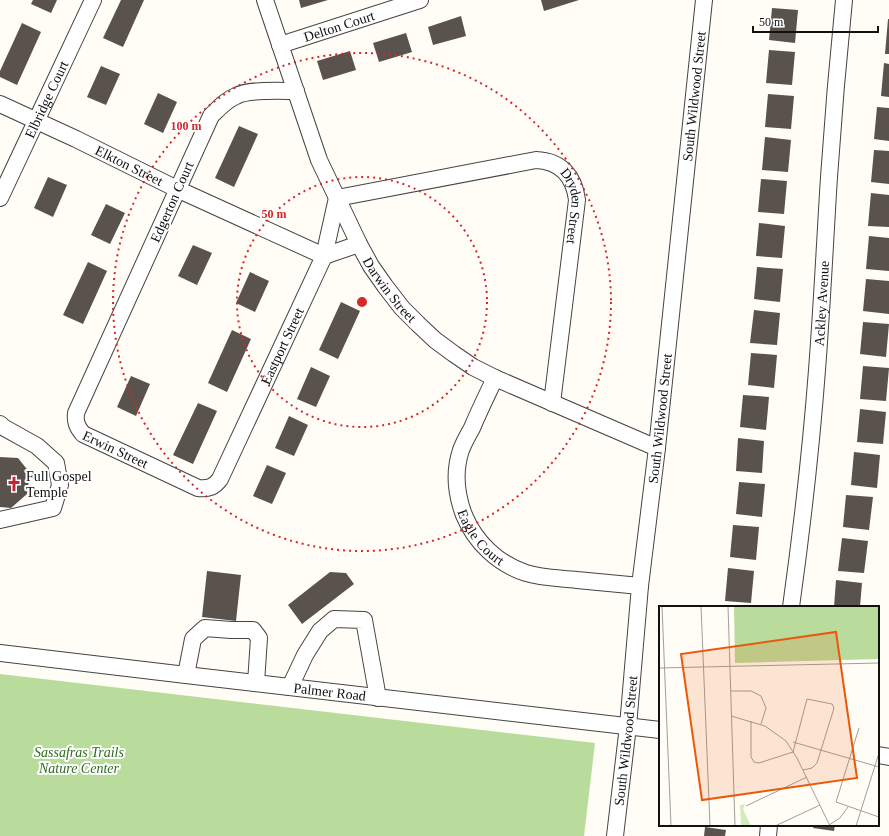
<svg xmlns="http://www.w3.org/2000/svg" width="889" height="836" viewBox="0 0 889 836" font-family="Georgia,serif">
<rect width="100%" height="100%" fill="#fffdf5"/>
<!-- forest -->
<path fill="#b9dc9c" d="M0,674L595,743L584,836H0Z"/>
<!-- building -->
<path fill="#5a524d" d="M33,0H57L51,13L31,4Z
M121,0H144L123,47L103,38Z
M299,0H328L301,8Z
M541,0H579L544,11Z
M772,8L798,10L795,43L769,40Z
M461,16L466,36L433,45L428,27Z
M888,19H889V54H885Z
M22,23L41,32L17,85L0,77V71Z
M406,33L412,52L379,62L373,43Z
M769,50L795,52L792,85L766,83Z
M350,51L356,70L323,80L317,61Z
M884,63L889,64V97L881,96Z
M101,66L120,74L106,105L87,97Z
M158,93L177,102L163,133L144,124Z
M768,94L794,96L791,129L765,127Z
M877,107L889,108V141L874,139Z
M239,126L258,134L234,187L215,178Z
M765,137L791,140L788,172L762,170Z
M874,150L889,151V184L871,182Z
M48,177L67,185L53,217L34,208Z
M761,179L787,181L784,214L758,212Z
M871,193L889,195V227L868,226Z
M106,204L125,213L110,244L91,235Z
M759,223L785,226L782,258L756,256Z
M869,236L889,238V271L866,269Z
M193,245L212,253L197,285L178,276Z
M88,262L107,271L83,324L63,315Z
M757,267L783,269L780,302L754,299Z
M250,272L269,281L255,312L236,303Z
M866,279L889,281V314L863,311Z
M341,302L360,311L338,359L319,350Z
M754,310L780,313L777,345L750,343Z
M863,322L889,324L886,357L860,354Z
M232,330L251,339L227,392L208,383Z
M751,353L777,355L774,388L748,385Z
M863,366L889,368L886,401L860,399Z
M311,367L330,376L316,407L297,399Z
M131,376L150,384L136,416L117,407Z
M743,395L769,397L766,430L740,427Z
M198,403L217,411L193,464L173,455Z
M860,409L886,412L883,444L857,442Z
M289,416L308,425L294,456L275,448Z
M738,438L764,441L762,473L736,471Z
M854,452L880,455L877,488L851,485Z
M0,457L18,458L30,473L27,494L11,508L0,507Z
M267,465L286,473L272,504L253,496Z
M739,482L765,484L762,517L736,514Z
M846,495L873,497L869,530L843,527Z
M733,525L759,527L756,560L730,557Z
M842,538L868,541L864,573L838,571Z
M728,568L754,571L751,603L725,601Z
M207,571L241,575L236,621L202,617Z
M330,572L346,573L354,584L302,624L288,605Z
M836,580L862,583L860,607H834Z
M814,825H835L834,831L813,828Z
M705,827L726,830L725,836H704Z"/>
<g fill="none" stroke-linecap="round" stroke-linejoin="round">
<defs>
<g id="minor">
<path id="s1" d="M265,0L319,160L359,244L371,266L385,286L402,308L418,324L435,340L454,354L473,367L495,378L657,448"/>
<path id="s2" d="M280,45L420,0"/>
<path id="s3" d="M296,91C281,91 249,89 236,96C226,100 219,108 211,116L76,413C75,422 77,427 83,434L198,488C209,489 214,487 220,479L324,256L337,198L536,160C561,161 574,176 577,200L552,403"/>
<path id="s4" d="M0,104L76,139L177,189L324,256L359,244"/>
<path id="s5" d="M0,198L93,0"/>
<path id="s6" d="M495,378C487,395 479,411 472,428C468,435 464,442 461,450C454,471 456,494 464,515C475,542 498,564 526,573C542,578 560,578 577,580C598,582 619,584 640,586"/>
<path d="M0,424L3,427L37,446L56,463L60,485L53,508L0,520"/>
<path id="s7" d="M791,607C802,528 811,449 817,370C822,305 825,241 829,177C833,118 838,59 844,0"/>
<path id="s8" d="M0,653L186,675L660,730"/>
<path d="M186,675L193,639L205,628L231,630H253L259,638L256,683"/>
<path d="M290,687L305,655L320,631L334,619L364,620L378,698"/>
<path d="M878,755L889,757"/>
<path id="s9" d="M615,836L628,726L640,586L657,448L704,0"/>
<path d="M768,836L769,825"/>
</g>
</defs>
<!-- minor casing -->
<use href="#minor" stroke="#444" stroke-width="18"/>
<!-- minor -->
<use href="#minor" stroke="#fff" stroke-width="16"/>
</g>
<!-- distance rings -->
<g fill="none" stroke="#d62828" stroke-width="2" stroke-dasharray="2 4">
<circle cx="362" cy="302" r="125"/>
<circle cx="362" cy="302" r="249"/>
</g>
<!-- icons -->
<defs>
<symbol id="church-bare" viewBox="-9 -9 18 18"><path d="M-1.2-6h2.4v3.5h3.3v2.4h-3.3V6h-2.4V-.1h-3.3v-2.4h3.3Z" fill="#c4262e" stroke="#fff" stroke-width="2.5" paint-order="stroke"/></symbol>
</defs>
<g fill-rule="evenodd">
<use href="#church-bare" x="3" y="473" width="22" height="22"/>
</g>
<g text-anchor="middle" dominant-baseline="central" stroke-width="4" stroke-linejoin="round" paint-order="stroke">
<!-- street labels -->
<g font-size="14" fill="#111" stroke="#fff">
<text stroke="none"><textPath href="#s2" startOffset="62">Delton Court</textPath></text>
<text stroke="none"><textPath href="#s9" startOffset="744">South Wildwood Street</textPath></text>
<text stroke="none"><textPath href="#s5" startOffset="109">Elbridge Court</textPath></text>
<text stroke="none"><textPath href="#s4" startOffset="143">Elkton Street</textPath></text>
<text transform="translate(172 202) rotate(-66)">Edgerton Court</text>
<text stroke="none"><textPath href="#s3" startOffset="1171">Dryden Street</textPath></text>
<text stroke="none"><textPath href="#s1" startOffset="317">Darwin Street</textPath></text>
<text stroke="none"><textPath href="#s7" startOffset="305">Ackley Avenue</textPath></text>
<text stroke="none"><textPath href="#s3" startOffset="741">Eastport Street</textPath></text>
<text stroke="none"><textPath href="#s9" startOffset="420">South Wildwood Street</textPath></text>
<text stroke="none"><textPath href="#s3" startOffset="478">Erwin Street</textPath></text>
<text stroke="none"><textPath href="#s6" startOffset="174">Eagle Court</textPath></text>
<text stroke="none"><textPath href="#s8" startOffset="332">Palmer Road</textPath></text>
<text stroke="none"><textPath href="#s9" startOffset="96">South Wildwood Street</textPath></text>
</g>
<!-- poi labels -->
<g font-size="14" fill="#111" stroke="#fff" text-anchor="start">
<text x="26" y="476">Full Gospel<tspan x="26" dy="16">Temple</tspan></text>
</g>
<!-- park labels -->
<g font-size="14" font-style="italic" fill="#2f6b1f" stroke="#fff">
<text x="79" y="752">Sassafras Trails<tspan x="79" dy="16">Nature Center</tspan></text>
</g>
</g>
<!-- overview -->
<g transform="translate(659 606)">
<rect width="220" height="220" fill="#fffdf5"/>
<path d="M86,198L84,203L92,220H82L81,199Z" fill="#d5ebbd"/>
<path d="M75,0H220V53L76,57Z" fill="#b9dc9c"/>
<path fill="none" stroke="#a09f9a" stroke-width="1" d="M3,0L12,220M42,0L51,220M69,0L76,220M0,62L220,57M72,85H92L102,90L107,102L102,118M72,110L106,120L127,135L138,152L171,220M92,115V151L95,156L100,157L134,146L148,93L173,98L175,102L158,157L153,162L144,164M200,122L177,196L220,211M134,136L220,161M87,200L148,171M170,219L181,212L189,201M116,220L161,199M197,220L220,147"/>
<path fill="#e8590c" fill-opacity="0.15" stroke="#e8590c" stroke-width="2" d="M177,26L198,172L43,194L22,48Z"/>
<rect width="220" height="220" fill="none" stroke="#111" stroke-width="2"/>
</g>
<circle cx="362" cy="302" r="6" fill="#d62828" stroke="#fff" stroke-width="2"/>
<g font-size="12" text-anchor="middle" font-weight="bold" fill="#d62828" stroke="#fff" stroke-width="4" stroke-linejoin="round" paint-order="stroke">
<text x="186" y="130">100 m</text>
<text x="274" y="218">50 m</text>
</g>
<!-- scale -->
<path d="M753 26v6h125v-6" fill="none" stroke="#111111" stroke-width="2"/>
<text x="759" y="26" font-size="12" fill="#111111" stroke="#ffffff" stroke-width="3" paint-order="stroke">50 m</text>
</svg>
